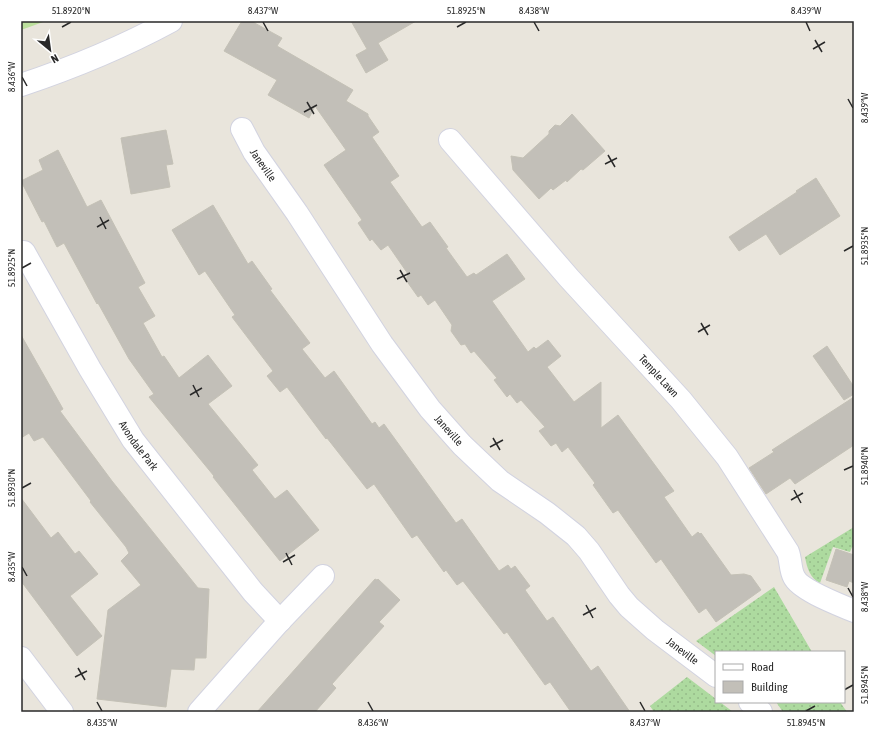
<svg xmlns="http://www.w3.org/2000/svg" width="875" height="733" viewBox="0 0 875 733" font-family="'Asap Condensed',sans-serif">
<defs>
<pattern id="grass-dots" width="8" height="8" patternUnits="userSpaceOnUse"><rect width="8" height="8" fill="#adda9f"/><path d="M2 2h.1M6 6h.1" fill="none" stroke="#95bb89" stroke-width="1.8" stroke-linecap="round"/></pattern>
</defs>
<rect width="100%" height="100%" fill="#e9e5dc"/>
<!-- grass -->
<path fill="url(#grass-dots)" d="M854,527V548L852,547L850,552L833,547L820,583C810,578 807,568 805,557Z
M774,587L812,652H716V656L696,641Z
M687,677L716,699V702H720L733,712H654L650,706Z
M776,702H840L847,712H783Z"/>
<!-- pitch -->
<path fill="#bce09c" d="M21,21H46L21,30Z"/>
<!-- building -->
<path fill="#c2bfb8" stroke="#c4c1b6" d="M242,21H251L282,38L277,46L353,90L346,101L368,114V116L379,132L372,137L399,176L390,182L422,227L430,222L448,247L446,248L467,277L474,273L476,275L507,254L525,279L492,301L528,352L534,347L536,349L548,340L561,356L547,367L574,402L601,382V428L618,415L674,491L664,497L692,537L698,532L700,534L701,533L731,575L744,574L751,576L761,590L716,622L706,608L699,613L661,559L656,563L618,510L613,513L593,485L595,483L568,447L562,452L556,443L551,446L539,431L545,427L521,400L517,403L510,394L507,397L494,380L497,378L474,351L471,353L465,344L461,345L451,331L452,325L435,300L428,305L421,295L418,297L406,280L408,274L388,245L381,250L372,239L370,241L358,223L362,220L324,165L346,150L315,106L309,118L268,95L277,80L224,51Z
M351,21H416L378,43L388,60L366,73L356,55L367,49Z
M572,114L605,151L583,170L581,169L567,182L566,180L553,190L551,188L539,199L513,170L511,156L523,158L549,134V131L555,125L560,126Z
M166,130L173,164L166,165L170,187L131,194L121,138Z
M58,150L87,207L101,200L145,283L138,287L155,316L143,323L162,357L164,356L179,378L208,355L232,386L208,404L258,465L252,470L275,499L287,490L319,530L280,561L213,477L214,476L149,397L154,394L129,359L98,303L97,304L64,243L57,247L44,221L42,222L21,181L43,170L39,160Z
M816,178L840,216L780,255L766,234L739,251L729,237L797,192L796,191Z
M213,205L248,264L252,261L272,289L270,290L310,343L302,349L325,378L334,371L372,424L375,422L379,428L384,424L456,523L462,519L499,571L508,565L511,569L515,566L530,586L525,590L547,621L553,617L591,671L598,666L630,712H571L550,682L545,685L507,632L504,634L463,581L457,585L446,570L444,572L417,535L412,538L374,484L367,489L327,438L326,439L287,387L280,392L267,376L273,371L232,317L235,315L205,271L199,275L172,230Z
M21,335L63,409L60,411L112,481L198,588L209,589L206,658H195L194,670L171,669L166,707L97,699L108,610L141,585L121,561L129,553L126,547L90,502L91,501L43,437L34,441L29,433L21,438Z
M827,346L854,387V394L844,400L813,356Z
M854,397V445L795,484L790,478L766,494L749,468L774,452L772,450Z
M21,498L51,538L58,532L75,554L79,551L98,574L70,596L102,636L77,656L21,581Z
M836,549L854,555V583L849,581L847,587L826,580Z
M375,579L377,580L378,579L400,600L379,622L384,626L332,684L336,688L315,712H257Z"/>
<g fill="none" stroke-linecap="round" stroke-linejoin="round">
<defs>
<g id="street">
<path id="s1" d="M242,129L254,152L297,213L382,344L430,409L462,445L500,481L547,513L576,536L589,551L619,595L629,607L655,630L716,676"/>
<path id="s2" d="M450,140L569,278L681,400L727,457L788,552C791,560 790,570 794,577C800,590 840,605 854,611"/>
<path id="s3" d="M24,252L90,369L133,440L253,592L280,621"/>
<path d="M21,658L62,712"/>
<path d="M750,702L761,712"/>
<path d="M199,712L277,624L323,576"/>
</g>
<path id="secondary" d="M21,85C72,68 123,47 171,21"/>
</defs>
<!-- street casing -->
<use href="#street" stroke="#d2d3e0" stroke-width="24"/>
<!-- secondary casing -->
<use href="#secondary" stroke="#d2d3e0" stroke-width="24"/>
<!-- street -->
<use href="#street" stroke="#fff" stroke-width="22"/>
<!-- secondary -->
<use href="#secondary" stroke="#fff" stroke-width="22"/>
</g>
<!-- ticks -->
<path fill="none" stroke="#292929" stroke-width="1.5" d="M263,22L268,31M534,22L539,31M806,22L810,31M62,27L71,22M457,27L466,22M815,40L822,52M813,49L825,42M22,77L27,86M848,99L853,108M307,102L314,114M304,112L317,105M608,155L615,167M605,164L617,158M100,217L106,229M97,227L109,220M844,251L853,246M22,268L31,263M400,270L407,282M397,279L410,273M701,323L708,335M698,332L710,325M193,385L199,397M190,395L202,388M493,438L500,450M490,447L503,440M844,470L853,466M22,488L31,483M794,490L801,503M791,500L803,493M286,553L292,565M283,562L295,555M22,567L27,576M848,588L853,597M586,605L593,618M583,615L596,608M78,668L85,680M75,677L87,671M844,690L853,685M97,702L102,711M368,702L373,711M640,702L645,711M806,711L815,706"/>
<g text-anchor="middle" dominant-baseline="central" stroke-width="3" stroke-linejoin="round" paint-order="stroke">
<!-- street labels -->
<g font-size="11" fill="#292929" stroke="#fff">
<text stroke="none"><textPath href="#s1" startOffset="42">Janeville</textPath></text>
<text stroke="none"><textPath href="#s2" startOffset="315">Temple Lawn</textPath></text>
<text stroke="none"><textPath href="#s1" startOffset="366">Janeville</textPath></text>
<text stroke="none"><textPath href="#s3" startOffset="225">Avondale Park</textPath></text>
<text stroke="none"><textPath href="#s1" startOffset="690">Janeville</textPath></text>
</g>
</g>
<!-- border -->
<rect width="875" height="733" fill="none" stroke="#ffffff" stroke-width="44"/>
<!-- legend -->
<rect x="715" y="651" width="130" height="52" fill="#ffffff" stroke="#a9a9a9"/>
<rect x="723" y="664" width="20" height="6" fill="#ffffff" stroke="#a9a9a9"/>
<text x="751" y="671" font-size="12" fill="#292929">Road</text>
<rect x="723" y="681" width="20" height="12" fill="#c2bfb8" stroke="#a9a9a9"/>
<text x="751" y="691" font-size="12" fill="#292929">Building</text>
<!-- north arrow -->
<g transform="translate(50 50) rotate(151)" stroke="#ffffff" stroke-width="3" paint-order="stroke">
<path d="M0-3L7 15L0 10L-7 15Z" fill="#292929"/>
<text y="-6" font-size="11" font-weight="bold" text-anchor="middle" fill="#292929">N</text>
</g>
<rect x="22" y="22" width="831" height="689" fill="none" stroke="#292929" stroke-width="1.5"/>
<g font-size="10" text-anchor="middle" fill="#292929">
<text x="71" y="14">51.8920°N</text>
<text x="263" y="14">8.437°W</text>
<text x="466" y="14">51.8925°N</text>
<text x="534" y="14">8.438°W</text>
<text x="806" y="14">8.439°W</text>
<text transform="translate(11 77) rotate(-90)" y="4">8.436°W</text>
<text transform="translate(864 108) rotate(-90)" y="4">8.439°W</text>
<text transform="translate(864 246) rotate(-90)" y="4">51.8935°N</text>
<text transform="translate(11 268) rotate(-90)" y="4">51.8925°N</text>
<text transform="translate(864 466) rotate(-90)" y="4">51.8940°N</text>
<text transform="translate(11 488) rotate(-90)" y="4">51.8930°N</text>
<text transform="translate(11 567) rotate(-90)" y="4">8.435°W</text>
<text transform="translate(864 597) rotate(-90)" y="4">8.438°W</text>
<text transform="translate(864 685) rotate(-90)" y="4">51.8945°N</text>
<text x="102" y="726">8.435°W</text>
<text x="373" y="726">8.436°W</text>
<text x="645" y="726">8.437°W</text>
<text x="806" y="726">51.8945°N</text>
</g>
</svg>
